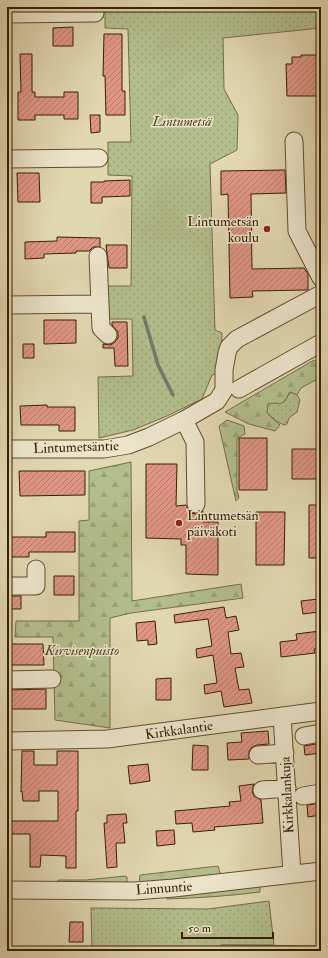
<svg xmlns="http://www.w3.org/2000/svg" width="328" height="958" viewBox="0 0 328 958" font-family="'IM FELL Double Pica',serif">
<defs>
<pattern id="grass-tufts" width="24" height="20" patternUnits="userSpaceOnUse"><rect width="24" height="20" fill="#b2be8c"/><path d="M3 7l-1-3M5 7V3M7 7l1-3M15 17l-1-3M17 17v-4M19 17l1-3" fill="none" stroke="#9aa377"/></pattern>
<pattern id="forest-firs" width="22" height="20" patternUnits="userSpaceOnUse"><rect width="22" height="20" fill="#b2be8c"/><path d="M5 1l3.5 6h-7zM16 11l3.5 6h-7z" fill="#9aa377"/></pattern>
<pattern id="park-dots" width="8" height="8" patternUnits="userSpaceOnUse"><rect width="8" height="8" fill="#b2be8c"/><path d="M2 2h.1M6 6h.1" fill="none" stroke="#9aa377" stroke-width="1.8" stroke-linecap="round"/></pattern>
<pattern id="building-hatch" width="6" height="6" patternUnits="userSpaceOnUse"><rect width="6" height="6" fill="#e09687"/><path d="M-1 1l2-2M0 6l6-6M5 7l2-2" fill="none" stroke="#b77a6c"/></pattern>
</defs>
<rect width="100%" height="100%" fill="#e1d7b1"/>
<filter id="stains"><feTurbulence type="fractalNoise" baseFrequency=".005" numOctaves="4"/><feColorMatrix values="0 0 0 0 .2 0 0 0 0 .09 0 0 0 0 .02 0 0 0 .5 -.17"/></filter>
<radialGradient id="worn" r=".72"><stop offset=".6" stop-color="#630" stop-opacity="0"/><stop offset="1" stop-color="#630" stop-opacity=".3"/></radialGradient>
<!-- grass -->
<path fill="url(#grass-tufts)" stroke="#756e46" d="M218,866L221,876L139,883L140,875Z
M125,876L127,877V883H58V880H86Z
M260,886V892C229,896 199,898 167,899V896Z"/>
<!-- forest -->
<path fill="url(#forest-firs)" stroke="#756e46" d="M314,360L321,367V377L301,388L297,395L290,392L285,401L280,405L275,403L267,413L280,425L275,431L249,424L225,412Z
M227,420L244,426L245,434L237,438V490L239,498L236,501L219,426Z
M131,462L132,601L241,584L243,598L131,613L110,618V728L55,720L53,637H15L16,621H79V521L89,520V471Z"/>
<!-- park -->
<path fill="url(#park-dots)" stroke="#756e46" d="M105,7H321V28L223,38L224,89L238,115L237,150L210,164L215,330L222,333L221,373L212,375L202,399L167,416L133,430L99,438L98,377L133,376L132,319H108L107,286H131L132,176L108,175V142H131L128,29L105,28Z
M290,392L297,395L300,400L297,412L289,418L287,424L284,425L276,421L267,413L268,404L275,403L280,404L285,401Z
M269,901L274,945H221L220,951H92L91,908L208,909Z"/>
<!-- pitch -->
<path fill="#b2be8c" stroke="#756e46" d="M221,945L321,946V951H220Z"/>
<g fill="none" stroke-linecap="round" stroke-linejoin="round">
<!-- stream -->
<path stroke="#717b6c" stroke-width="3.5" d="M144,317L158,365L173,395"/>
</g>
<!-- building -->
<path fill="url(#building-hatch)" stroke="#381f00" d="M73,27V46H53V28Z
M104,34H122V91H125V115H106L105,76H103Z
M20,54H32V92H35V97H64V92H78V119H64V115H35V120H18V92H21Z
M301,55H319V57H321V96H287L286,64H292V57H301Z
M90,115H100V132L91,133Z
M285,170L286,193L251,194L252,269L304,268L308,274V290L252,291L253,297L230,298L228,194L221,195V171Z
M17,173H39L40,202H18Z
M130,180V196L102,197V203H91V182H104V181Z
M57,237L100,238V247H93L89,251H76V253L44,254V258L25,259V242L57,241Z
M106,245H127V268H109Z
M44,320H76V343L44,344Z
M112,322H127L128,366H115L114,348H103V344L111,345L115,342L118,338V332L112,325Z
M23,344H34V358H23Z
M47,405V407H75V431H59V425H21L20,406Z
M239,438H267V490H239Z
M292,449H321V479H292Z
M146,464H177L176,506L186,505L188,509L191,513L196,514L203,511V522H218V575L186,574V545H181V539L146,538Z
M19,471H85V495L20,496Z
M309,505H321V558H309Z
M256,512H285L284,565H256Z
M46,532H75V552H29V557H7V537H46Z
M54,576H74V595H54Z
M9,596H21V609H9Z
M318,599L319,612L303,614L301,601Z
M224,607L226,618L236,616L239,630L228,632L231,654L241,653L244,667L235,668L239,690L249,689L252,703L224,707L221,691L205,694L204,685L217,683L213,655L197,658L196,649L212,646L208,619L175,623L174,615Z
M155,621L157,644L148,645V640L137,641L136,623Z
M320,631L321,648L314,649L315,653L281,657L280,642L297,640L296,634Z
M7,644H43L44,665H7Z
M171,678V700H156V679Z
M46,689V709H7V690Z
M268,731L269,744L257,745L252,747L249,751V759L228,760L227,743L242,742L241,733Z
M321,743V753L305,755L304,746Z
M193,745L208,746V770H192Z
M22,751H34V765H57V751H78V811H76V868H66V856L41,855L40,867H30V834H7V821H58V791H39V801H23L22,791L21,792Z
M148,764L150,781L130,784L128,766Z
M254,784L252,791L254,796L261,800L263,823L214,827L215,830L193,832L192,823L176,824L175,811L230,806L229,802L241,801L239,786Z
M321,803V815L308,817L307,805Z
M126,814L127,823H123L125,843H116L117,867L107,868L104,823H107V815Z
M174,830L175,844L157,846L156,831Z
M70,922H83V942H69Z"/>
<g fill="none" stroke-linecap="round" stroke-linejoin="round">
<defs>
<path id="minor" d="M7,14L95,13
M294,141L297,231L321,278
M7,159L99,158
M98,256L101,328L108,335
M7,305L100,304
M239,389L321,343
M184,420L195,442L196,504
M7,449H104L128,445L149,437L184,420L217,401L224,390V370L227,353L229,347L237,339L321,294
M7,586H36V569
M7,680L52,679
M282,716L292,874
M304,736L321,733
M7,741L107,739L321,711
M258,755L285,753
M262,790L287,788
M303,796L321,793
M7,890L135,891L174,888L321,871"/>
</defs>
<!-- minor casing -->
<use href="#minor" stroke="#624d2c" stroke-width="19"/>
<!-- minor -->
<use href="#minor" stroke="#ece5cc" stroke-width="17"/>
</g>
<!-- markers -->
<g fill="#8f2418" stroke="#ece5cc" stroke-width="1.5">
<circle cx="267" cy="229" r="4"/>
<circle cx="179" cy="523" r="4"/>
</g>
<g text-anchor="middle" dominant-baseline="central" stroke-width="3" stroke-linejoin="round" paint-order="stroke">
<!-- park labels -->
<g font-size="14" font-style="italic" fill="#564723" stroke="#ece5cc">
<text x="182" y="121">Lintumetsä</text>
<text x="82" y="650">Kirvisenpuisto</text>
</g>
<!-- poi labels -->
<g font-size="14" fill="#381f00" stroke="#ece5cc" text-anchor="end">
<text x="259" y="221">Lintumetsän<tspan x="259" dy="16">koulu</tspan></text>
<text x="187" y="515" text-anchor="start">Lintumetsän<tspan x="187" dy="16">päiväkoti</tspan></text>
</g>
<!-- street labels -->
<g font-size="14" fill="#381f00" stroke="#ece5cc">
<text transform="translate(76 447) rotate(-2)">Lintumetsäntie</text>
<text transform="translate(179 730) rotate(-8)">Kirkkalantie</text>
<text transform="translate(287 795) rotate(-93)">Kirkkalankuja</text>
<text transform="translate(164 888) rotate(-4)">Linnuntie</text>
</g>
</g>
<!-- margin -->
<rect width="328" height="958" fill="none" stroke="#e1d7b1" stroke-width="24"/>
<rect x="8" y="8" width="312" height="942" fill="none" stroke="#381f00" stroke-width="2"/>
<rect x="12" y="12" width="304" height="934" fill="none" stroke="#381f00"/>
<!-- scale -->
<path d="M182 932v6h91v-6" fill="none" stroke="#381f00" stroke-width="2"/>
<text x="188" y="932" font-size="12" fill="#381f00" stroke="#ece5cc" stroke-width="3" paint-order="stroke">50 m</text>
<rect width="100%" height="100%" filter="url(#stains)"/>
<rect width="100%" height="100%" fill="url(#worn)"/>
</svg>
